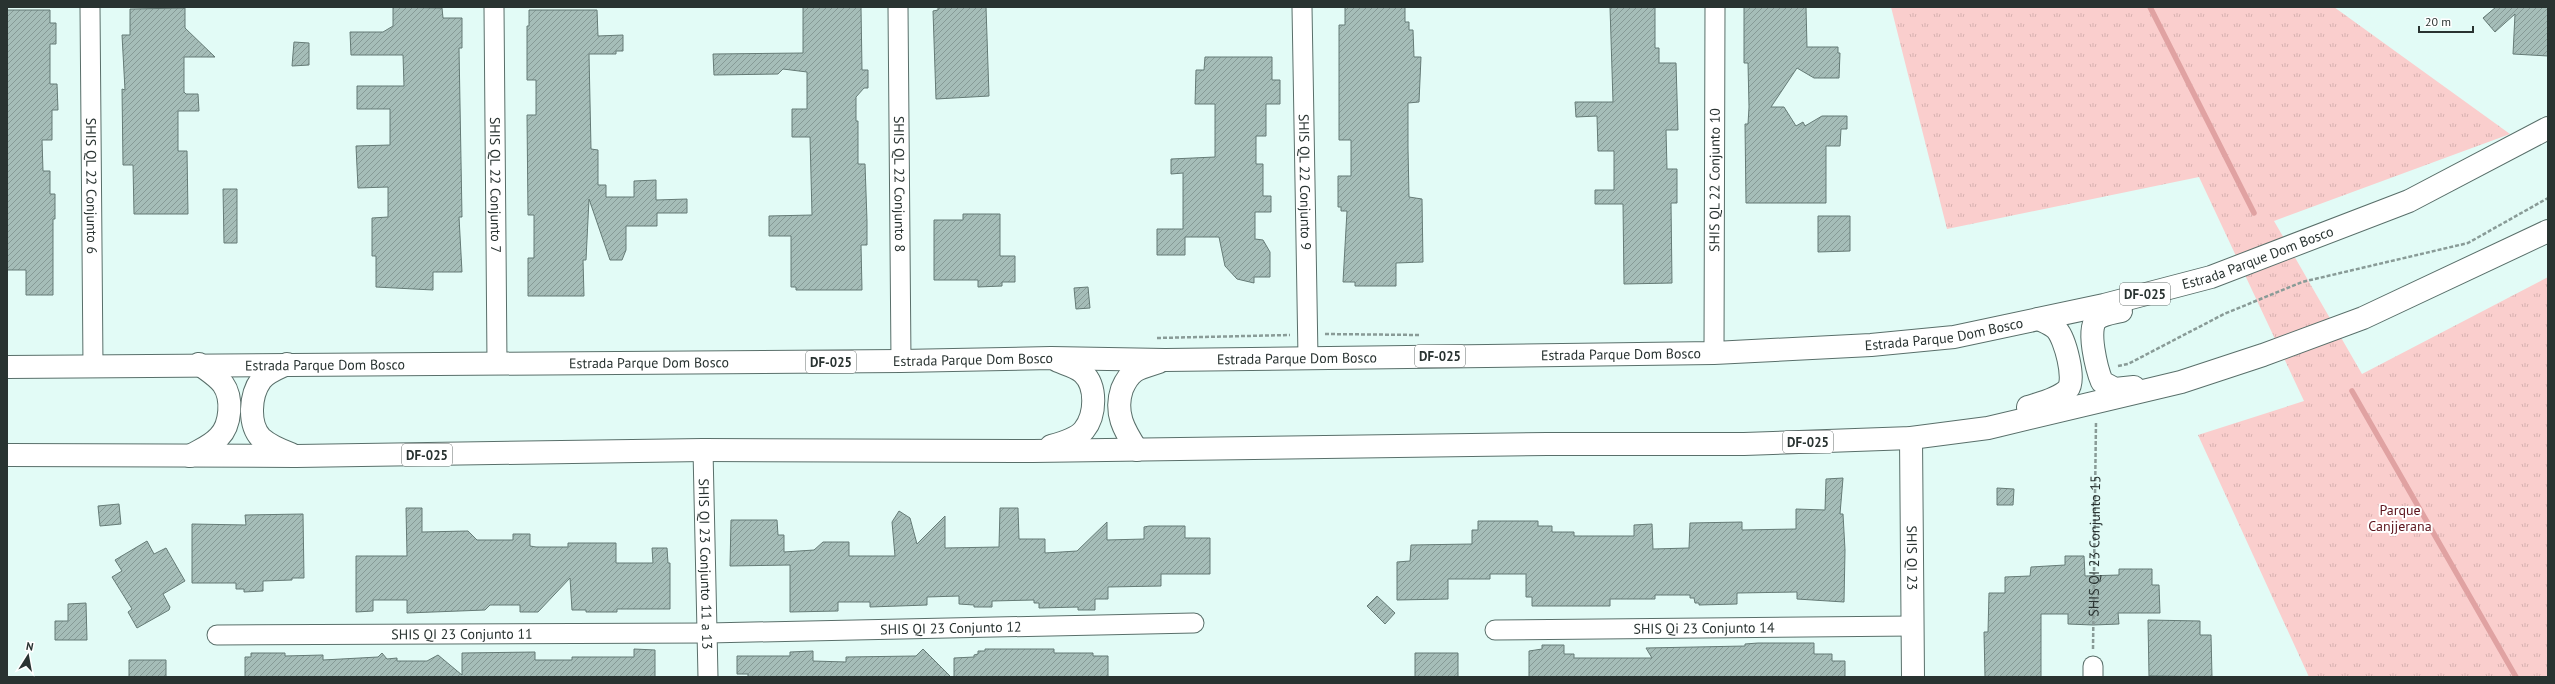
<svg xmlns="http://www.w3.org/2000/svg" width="2555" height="684" viewBox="0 0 2555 684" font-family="'PT Sans',sans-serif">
<defs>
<pattern id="park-tufts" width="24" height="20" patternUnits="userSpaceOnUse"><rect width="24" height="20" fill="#facecd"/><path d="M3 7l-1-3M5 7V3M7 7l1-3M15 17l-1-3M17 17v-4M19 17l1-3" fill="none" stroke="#d6b1b0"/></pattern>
<pattern id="building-hatch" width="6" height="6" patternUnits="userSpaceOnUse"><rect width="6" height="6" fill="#a5bdb8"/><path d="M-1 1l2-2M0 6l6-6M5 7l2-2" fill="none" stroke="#869a96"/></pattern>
</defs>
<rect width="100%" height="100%" fill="#e2fbf6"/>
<!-- park -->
<path fill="url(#park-tufts)" d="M1891,7H2334L2510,134L2274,221L2362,374L2548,277V677H2309L2198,435L2304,401L2199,177L1947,229Z"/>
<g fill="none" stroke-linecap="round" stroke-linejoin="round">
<!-- stream -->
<path stroke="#e0a2a2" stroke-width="5.5" d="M2150,7L2254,213
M2352,391L2516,677"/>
</g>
<!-- building -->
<path fill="url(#building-hatch)" stroke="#657b76" d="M393,7L442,8L443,18H462V48H459L462,217H459L462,272H433V290L376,287V256H372V218L388,217V187L358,188L356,146L390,145V109H357V86H404L403,55H351L350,32H383L393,26Z
M803,7H861L862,70H868V88H864L856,97V121H858V164H865L867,221V245H861L862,290H796V287H791V236H769V216L812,215L810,137H792V109H807V72L783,69L778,74L714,75L713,54L803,53Z
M938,7H986L989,96L936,99L933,11L938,10Z
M1345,7H1405V22H1409V30H1413L1414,57H1421L1419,102L1408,103V148L1409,197L1422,199L1423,262L1396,263V286H1355V282H1343L1347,211H1341V207H1338V176H1351V140H1339V25H1345Z
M1610,7H1655V48H1659V63H1676L1678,130H1666L1667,169H1677V203H1671L1672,283L1624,284L1623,204H1595V190H1614V151H1598L1597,116L1576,117L1575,102H1613Z
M1744,7H1806L1807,47H1838V53H1840L1839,78H1814L1797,68L1771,107H1784L1796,126L1803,122L1805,126L1822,116H1847V129H1841L1840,146H1826V203H1746L1745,124H1748L1749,107L1748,63H1744Z
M2496,7H2548V56L2513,54L2515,14L2495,32L2483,18Z
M185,8V28L215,57H184V92L186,94H198L199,111H178V151H187L188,214H134L133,165H123L122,89L125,90L122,35H130V9Z
M7,10H50V23H56V44H50V84H57L58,110H52V140H42L43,171H50V194H55V219H53V295H26V270H7Z
M529,10H597L598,36L623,35V51H616V54H589L591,149L598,150V185H606V197H634V181L656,180V200L687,199V213H657V226H626V250L622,260H610L589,199L586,260H583L584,296H528V258H534V215H528L527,115H536V80H527V26H529Z
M294,42L309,43V65L292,66Z
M1205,57H1272V80H1280V104H1266V136H1256V164H1263V196H1271V212H1255V239L1263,240L1270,252V277H1254V283L1237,279L1225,266L1219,237H1185V255H1157V229H1183V173L1171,174V159L1215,157V104H1195L1196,70H1204Z
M223,189H237V243H224Z
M963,214H1000V256H1015V282H1002V286L978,287V280H934V220H963Z
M1818,216H1850V251L1818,252Z
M1088,287L1090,308L1076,309L1074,288Z
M1843,478L1840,514H1843L1845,550L1844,602L1797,599V592L1737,593V604L1699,605V603H1695L1694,598H1690V595H1655V599H1610V606H1532V597H1526V574H1490V579H1448V599L1397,600V562L1410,561L1411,545L1472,544V530H1478V521H1538V526H1552V532H1574V536H1634V525L1652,524L1653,549L1689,548L1690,523L1742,522V530L1796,529V509L1825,510L1826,479Z
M1997,488L2014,489L2013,505H1997Z
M119,504L121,524L100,526L98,506Z
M406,508H422V532L468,531L477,540H513V534H530V546L536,547H568V543H616V563H653L652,548H667L668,563H670V609H617V612H586V610H572L570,578L538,612H520V605H490L485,610L407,613V600H373V611L356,612V556H407Z
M1000,508H1018L1019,539H1045V553L1077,551L1107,522V540L1144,539V527L1149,526H1185V538H1210V574H1161V586L1108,587V599H1095V610H1078V607L1039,608V603H1034V600L992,601V607H974V605L959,604V596L927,597V605L870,607V602H838V611L790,612V565L730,566L731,520H777L778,535H784V552L814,550L823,542H849V556H895L892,522L899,511L910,518L917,544L945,516V548L999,547Z
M303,514L304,578H292V580L263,581V591L244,592V589H236V583H192V524L246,525L245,515Z
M147,541L154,554L166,548L185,581L163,594L170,607L169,610L137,628L128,612L132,609L112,577L122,571L115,560Z
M2065,556H2084L2085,576L2119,575V569H2152V585H2159L2160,613H2118L2119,624L2093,625L2068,624V614H2041V677H1985L1984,632H1988L1989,593H2005V577L2030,576L2031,567L2065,565Z
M1377,596L1395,613L1385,624L1367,606Z
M86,603L87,640H55V621H68V604Z
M2148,620L2200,621V635H2211L2212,677L2149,676Z
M1758,643H1814V654H1832V661H1845V677H1529V651L1542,649V645H1564V654H1574V658H1652L1646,648L1745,646V644Z
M634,649L655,650V677H245V657H251V653H285V656L323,655V660L378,657L382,653L387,659L397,658V661H427L438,655L462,675V653L535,652V660H572V657H634Z
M923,649L951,677H748V674H737V656H790V652L813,651V661L846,662V657L916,656Z
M985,649H1054V653H1093V656H1108V677H954V658L974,657V655L978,654V651H985Z
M1415,653H1458V677H1415Z
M129,660H166V677H129Z"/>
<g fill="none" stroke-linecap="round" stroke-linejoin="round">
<defs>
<g id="street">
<path id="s2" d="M90,7L93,365"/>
<path id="s3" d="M494,7L497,363"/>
<path id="s4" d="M898,7L901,361"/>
<path id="s5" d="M1302,7L1308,357"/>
<path id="s6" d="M1714,353L1715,7"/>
<path id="s7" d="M703,450L708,677"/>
<path id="s8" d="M1495,630L1913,626"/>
<path id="s9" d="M217,635L708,633L1194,623"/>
<path d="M2093,666V677"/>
</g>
<g id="secondary">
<path id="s10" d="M1911,438L1913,677"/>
</g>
<g id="primary">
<path d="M2121,311C2113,313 2103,314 2097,319C2086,328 2097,370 2102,382L2115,389L2134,387"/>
<path d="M287,364C279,368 267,372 261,380C250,395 248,424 261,438C270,446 280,450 291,454"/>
<path id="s11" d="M7,367L901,361L1051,358L1165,360L1714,353L1871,345L1954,337L2104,305L2211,277L2409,201L2548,128"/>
<path d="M2028,407C2040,403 2059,399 2068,389C2076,380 2065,339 2057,330C2053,325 2045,322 2039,319"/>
<path d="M1051,446C1062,443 1077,439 1084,430C1096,415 1097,386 1083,373C1077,367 1065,364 1058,361"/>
<path d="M1137,450C1124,430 1114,413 1122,389C1125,382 1129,375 1135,371C1141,367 1151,365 1159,362"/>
<path d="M7,455L296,456L703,450L1033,451L1547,444H1744L1911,438L1988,428L2181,382L2263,355L2363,318L2548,231"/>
<path d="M190,456C200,450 211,446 219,437C231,425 233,398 223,384C217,376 207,370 199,364"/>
</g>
</defs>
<!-- street casing -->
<use href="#street" stroke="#596f6a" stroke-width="21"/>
<!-- secondary casing -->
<use href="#secondary" stroke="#596f6a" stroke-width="24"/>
<!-- primary casing -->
<use href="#primary" stroke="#596f6a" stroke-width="24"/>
<!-- path -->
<g stroke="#899b97" stroke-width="2.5" stroke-dasharray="4 2" stroke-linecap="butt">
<path d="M1325,334L1420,335"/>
<path d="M1157,338L1290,335"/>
<path d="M2118,366L2128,364L2224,314L2302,282L2468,243L2548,198"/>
<path id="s1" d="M2093,649L2096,422"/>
</g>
<!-- street -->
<use href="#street" stroke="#fff" stroke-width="19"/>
<!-- secondary -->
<use href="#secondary" stroke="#fff" stroke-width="22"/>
<!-- primary -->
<use href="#primary" stroke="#fff" stroke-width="22"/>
</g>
<g text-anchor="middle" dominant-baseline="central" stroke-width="4" stroke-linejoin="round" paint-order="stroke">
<!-- shield labels -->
<g fill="#fff" stroke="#69706f" stroke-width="1">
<rect x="2120" y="283" width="50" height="22" rx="3"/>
<rect x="1415" y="345" width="50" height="22" rx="3"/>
<rect x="806" y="351" width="50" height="22" rx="3"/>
<rect x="1783" y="431" width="50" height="22" rx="3"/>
<rect x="402" y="444" width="50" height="22" rx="3"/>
</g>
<g font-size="13" font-weight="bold" fill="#293331">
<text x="2145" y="294">DF-025</text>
<text x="1440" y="356">DF-025</text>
<text x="831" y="362">DF-025</text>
<text x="1808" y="442">DF-025</text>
<text x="427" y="455">DF-025</text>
</g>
<!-- street labels -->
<g font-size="14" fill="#293331" stroke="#fff">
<text stroke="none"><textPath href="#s6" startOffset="173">SHIS QL 22 Conjunto 10</textPath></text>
<text stroke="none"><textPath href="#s5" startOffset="175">SHIS QL 22 Conjunto 9</textPath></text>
<text stroke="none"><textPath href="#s4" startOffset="177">SHIS QL 22 Conjunto 8</textPath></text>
<text stroke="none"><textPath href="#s3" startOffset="178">SHIS QL 22 Conjunto 7</textPath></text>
<text stroke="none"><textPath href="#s2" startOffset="179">SHIS QL 22 Conjunto 6</textPath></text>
<text stroke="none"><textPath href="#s11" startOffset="2262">Estrada Parque Dom Bosco</textPath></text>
<text stroke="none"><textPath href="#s11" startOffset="1938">Estrada Parque Dom Bosco</textPath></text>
<text stroke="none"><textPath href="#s11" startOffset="1614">Estrada Parque Dom Bosco</textPath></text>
<text stroke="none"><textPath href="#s11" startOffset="1290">Estrada Parque Dom Bosco</textPath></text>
<text stroke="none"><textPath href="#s11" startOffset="966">Estrada Parque Dom Bosco</textPath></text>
<text stroke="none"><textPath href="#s11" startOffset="642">Estrada Parque Dom Bosco</textPath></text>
<text stroke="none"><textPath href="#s11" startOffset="318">Estrada Parque Dom Bosco</textPath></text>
<text stroke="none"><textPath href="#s1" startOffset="103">SHIS QI 23 Conjunto 15</textPath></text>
<text stroke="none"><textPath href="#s10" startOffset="120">SHIS QI 23</textPath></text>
<text stroke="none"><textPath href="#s7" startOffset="114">SHIS QI 23 Conjunto 11 a 13</textPath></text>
<text stroke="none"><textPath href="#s9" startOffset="734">SHIS QI 23 Conjunto 12</textPath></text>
<text stroke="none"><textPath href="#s8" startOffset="209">SHIS Qi 23 Conjunto 14</textPath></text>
<text stroke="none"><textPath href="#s9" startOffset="245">SHIS QI 23 Conjunto 11</textPath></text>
</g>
<!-- park labels -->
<g font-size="14" fill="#5c141c" stroke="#fff">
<text x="2400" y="510">Parque<tspan x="2400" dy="16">Canjjerana</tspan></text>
</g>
</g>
<!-- border -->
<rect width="2555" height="684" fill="none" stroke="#293331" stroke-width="16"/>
<!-- north arrow -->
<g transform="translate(28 656) rotate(11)" stroke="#ffffff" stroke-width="3" paint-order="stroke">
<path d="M0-3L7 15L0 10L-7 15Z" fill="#293331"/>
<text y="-6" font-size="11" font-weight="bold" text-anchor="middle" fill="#293331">N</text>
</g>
<!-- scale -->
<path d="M2419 26v6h54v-6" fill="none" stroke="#293331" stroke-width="2"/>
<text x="2425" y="26" font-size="12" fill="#293331" stroke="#ffffff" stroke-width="3" paint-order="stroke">20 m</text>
</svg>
